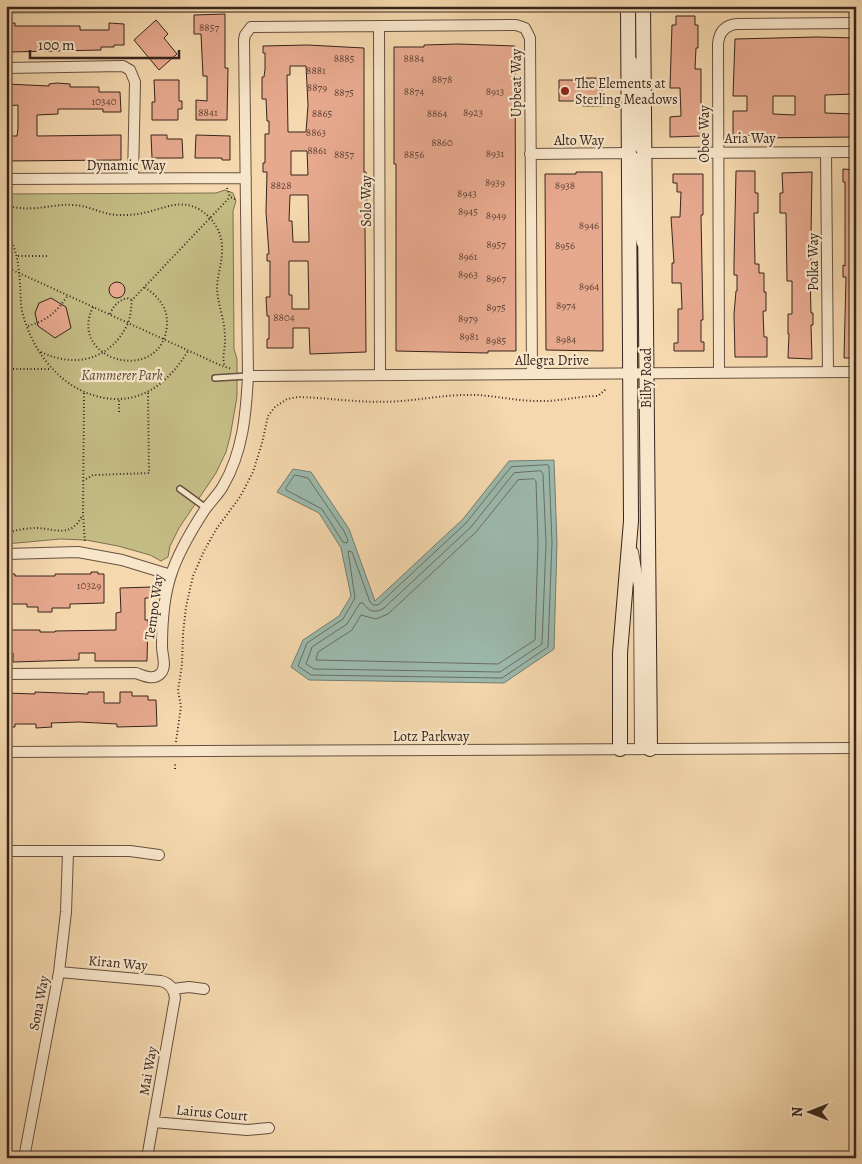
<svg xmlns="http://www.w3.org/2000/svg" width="862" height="1164" viewBox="0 0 862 1164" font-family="Alegreya,serif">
<rect width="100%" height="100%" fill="#f5d8ae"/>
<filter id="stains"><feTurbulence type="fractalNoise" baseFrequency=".004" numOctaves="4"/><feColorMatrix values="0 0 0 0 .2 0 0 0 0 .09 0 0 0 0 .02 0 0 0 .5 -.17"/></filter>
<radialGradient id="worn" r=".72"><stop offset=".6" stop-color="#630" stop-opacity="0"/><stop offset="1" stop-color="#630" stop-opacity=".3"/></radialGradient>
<!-- green -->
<path fill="#c4bc85" stroke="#7e7051" d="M6,6H601V10L6,13Z
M669,6H856V9L669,10Z
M225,190L233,193L236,201L233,211L234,349L237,359V397L230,437L226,452L216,473L179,528L170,546L168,557L161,561L150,555L118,546L86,540L60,539L6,544V194L216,193Z"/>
<!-- water -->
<path fill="#9cb9ac" stroke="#747d73" d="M554,460L557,543L554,649L504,683L309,680L291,667L303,640L339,616L351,596L341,548L319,513L277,492L293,469L311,472L349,529L375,601L463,519L509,461Z"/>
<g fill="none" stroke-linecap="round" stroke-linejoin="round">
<!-- shore -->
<path stroke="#6a6e64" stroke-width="1" d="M548,465L549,467L552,543L548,647L502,678L311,675L298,666L307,643L343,619L355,598L348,551L352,552L370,602L373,605H378L466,523L511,467Z
M541,471L543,474L546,543L542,644L500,672L314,669L306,664L312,647L347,624L360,603H363C368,611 375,614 384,608L471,527L514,473Z
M295,475L308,478L344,531L348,540L347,543L343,542L322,509L286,490V488Z
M534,479L536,481L538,543L535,640L498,664L316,660L318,652L352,630L361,615L376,619L388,614L476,532L518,480Z"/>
</g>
<!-- building -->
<path fill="#e7a98e" stroke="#37241d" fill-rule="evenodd" d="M225,14V68H228L227,120H196V100L207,101V76H203L201,34H194V15Z
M676,16H695V25H698V48H696L695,69H701V136L670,137V117L681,116L680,88H670L672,25H676Z
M156,20L168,34L164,38L177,54L159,70L134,40Z
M15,23V26H80V30H109V23L124,24V45H114V47H101V50L8,52V50H6V24Z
M817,37L856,38V94L825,95V113L856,114V137L756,138V135L733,136V111H747V96H733L735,39ZM773,96H795V115L773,114Z
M458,44L515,46L516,351H488V353L396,351V164H394V47H424V45Z
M308,45L364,48V172H366L367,206L365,227L366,352L310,354L309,328H293V348H267V339H269V316H267L266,297H270V261H267V254H269L266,212L267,172H263V163H265V134H269V121H267L266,99H262V77H264L265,69V53H263V46ZM290,66H306L308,105L306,132H288L287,75H290ZM291,151H307L308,175H291ZM290,195H308L309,242H293L292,221H289ZM289,261H308L309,309H292V295H289Z
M575,78H601L603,106H583V101H559V80H575Z
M154,80H179V101H182V109H178V120H152V102H155Z
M57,83L70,84V87H99V92H120L121,112H103V109H58V114L37,115V136L121,135V160L6,161V136H17L18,129V105L6,106V84L49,86V84Z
M151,135H167V139H182L183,158H152Z
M196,135L230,136V160H222V158H195Z
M843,169L856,170V358H844L846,277H843V265L845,266V182H843Z
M736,171H755V193H758V213H754L755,264H759V273H764V292H766V311H763L764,337H767V357H735L734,314L736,291H737V275H734V264Z
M576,172H602L603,351L546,350L545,174H576Z
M812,172L811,236V263H813V273H810L811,313H813V325H811L812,359L788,358L789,334H788V314H792V281H787L786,213H780V193H783L782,173Z
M673,174H703V215H701L703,320H701V342H704V351H674V343H678V309H682L681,283H672V263H674L671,217H680L681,192H677V183H673Z
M109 290a8 8 0 1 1 16 0a8 8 0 1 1-16 0Z
M51,298L66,307L71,328L55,338L38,326L35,313L39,303Z
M91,572H98V574H104V603L70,604V608H52V612H38V607H27V604H6V574H15V576H55V574H91Z
M152,587V598H145V620H148L147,661H95V653H79V660L13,662V653H6V630H40V632H55V631L116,630V613L121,612L120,588Z
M35,692L88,694V692H104V703H120V692H132V696H148V700H156L157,726L117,727V724L79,722L51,723L52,727L36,728V724H15V727H6V693L35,694Z"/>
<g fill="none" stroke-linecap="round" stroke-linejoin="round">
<defs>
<path id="lane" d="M215,378L248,376
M180,489L206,508"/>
<path id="street" d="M379,27L380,375
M632,61L636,83V137L638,145L644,153L856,152
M6,68L123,66L130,70L135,82L133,178
M826,152L828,372
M530,154L629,153L635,158L637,165V222L642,243
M6,179L246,178
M719,373L718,44C719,32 725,25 737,24L856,23
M248,376L856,372
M633,552L639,587L640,749
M6,554L78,552L122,560L171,575
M6,674L136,673C144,676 154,681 161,673C167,666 162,655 162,647C162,625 164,596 171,575C177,556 193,528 204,511C210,502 218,495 223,486C243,452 246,414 248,376L244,40L245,35L251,27L516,25L525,28L530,38L532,374
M6,752L856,748
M6,851H130L159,855
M59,972L161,981C170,983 174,989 175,998L147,1158
M173,989L189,987L204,989
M153,1122L247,1130L269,1128
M24,1158L59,972L66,912L68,852"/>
<path id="secondary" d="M643,6L650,749
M620,749V653L631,521L628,6"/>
</defs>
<!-- lane casing -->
<use href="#lane" stroke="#665141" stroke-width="8"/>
<!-- street casing -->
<use href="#street" stroke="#665141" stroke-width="12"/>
<!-- secondary casing -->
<use href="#secondary" stroke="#37241d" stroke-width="16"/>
<!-- path -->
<path stroke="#37241d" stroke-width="2" stroke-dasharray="1 2.5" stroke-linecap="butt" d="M227,188L230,197L237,200
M6,206C16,208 26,209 37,208C49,207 61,204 74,205C90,206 103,215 119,215C125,215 131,215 138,214C165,210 184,193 209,217C217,225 222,236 222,247C223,261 217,275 217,289C218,305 225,321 225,337C226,348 221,357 225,367
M6,229C16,247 19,264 20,284C21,294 20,305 23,315C35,358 68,397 115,399C149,400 172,377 188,351
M18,256H47
M6,267L222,366L232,369
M93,307C66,362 164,386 167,324C168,307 157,295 144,287
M110,314C114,305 118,301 127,298L132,300
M28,326C48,320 56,313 68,295
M41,352C76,369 112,359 128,323C131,316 131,307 132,300L230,197
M6,369H51
M84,393L83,514L85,543
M119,412V399
M83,481L93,475L149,473L148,391
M6,533C16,530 27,528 37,528C56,529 71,538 82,516
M176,742L181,706L178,691L182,664L183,634L186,607L193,576L204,551L217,528L240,497L253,472L262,443L268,416L275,407L287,399L298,397C332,398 366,404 401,401C426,399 451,394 477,395C497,396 517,401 537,401C558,402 577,396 598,396L606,389
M175,769V762"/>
<!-- lane -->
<use href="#lane" stroke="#f8e6ca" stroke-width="5"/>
<!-- street -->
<use href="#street" stroke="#f8e6ca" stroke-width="10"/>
<!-- secondary -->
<use href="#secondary" stroke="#f8e6ca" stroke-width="14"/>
</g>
<!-- markers -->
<circle fill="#8f2418" stroke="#f8e6ca" stroke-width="2" cx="565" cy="91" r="5"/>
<g text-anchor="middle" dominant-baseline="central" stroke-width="4.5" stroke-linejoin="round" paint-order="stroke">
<!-- number labels -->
<g font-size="11" fill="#634539">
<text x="209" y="27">8857</text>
<text x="344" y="58">8885</text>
<text x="414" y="58">8884</text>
<text x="316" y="70">8881</text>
<text x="442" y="79">8878</text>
<text x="317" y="87">8879</text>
<text x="414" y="91">8874</text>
<text x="495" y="91">8913</text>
<text x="344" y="92">8875</text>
<text x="104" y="101">10340</text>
<text x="208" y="112">8841</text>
<text x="473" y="112">8923</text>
<text x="322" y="113">8865</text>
<text x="437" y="113">8864</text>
<text x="316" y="132">8863</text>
<text x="442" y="142">8860</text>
<text x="317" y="150">8861</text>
<text x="495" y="153">8931</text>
<text x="344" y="154">8857</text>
<text x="414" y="154">8856</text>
<text x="495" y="182">8939</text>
<text x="281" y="185">8828</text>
<text x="565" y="185">8938</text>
<text x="467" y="193">8943</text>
<text x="468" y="211">8945</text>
<text x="496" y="215">8949</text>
<text x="589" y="225">8946</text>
<text x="496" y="244">8957</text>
<text x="565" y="245">8956</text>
<text x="468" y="256">8961</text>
<text x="468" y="274">8963</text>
<text x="496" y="278">8967</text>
<text x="589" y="286">8964</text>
<text x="566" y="305">8974</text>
<text x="496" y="307">8975</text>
<text x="284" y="317">8804</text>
<text x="468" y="318">8979</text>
<text x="469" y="336">8981</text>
<text x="566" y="339">8984</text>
<text x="496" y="340">8985</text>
<text x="89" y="585">10329</text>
</g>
<!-- street labels -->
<g font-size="14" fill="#37241d" stroke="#f8e6ca">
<text transform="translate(516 83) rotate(-90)">Upbeat Way</text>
<text transform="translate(704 134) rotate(-90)">Oboe Way</text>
<text x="750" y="138">Aria Way</text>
<text x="579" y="140">Alto Way</text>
<text x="126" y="165">Dynamic Way</text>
<text transform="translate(366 201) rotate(-90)">Solo Way</text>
<text transform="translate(813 262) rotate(-90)">Polka Way</text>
<text x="552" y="360">Allegra Drive</text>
<text transform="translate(646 378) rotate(-90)">Bilby Road</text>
<text transform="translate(154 607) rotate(-82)">Tempo Way</text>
<text x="431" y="736">Lotz Parkway</text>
<text transform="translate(118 963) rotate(5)">Kiran Way</text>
<text transform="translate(39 1003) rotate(-79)">Sona Way</text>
<text transform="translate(148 1071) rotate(-80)">Mai Way</text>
<text transform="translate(212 1113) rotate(5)">Lairus Court</text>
</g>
<!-- poi labels -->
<g font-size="14" fill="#37241d" stroke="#f8e6ca" text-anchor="start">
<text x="575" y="83">The Elements at<tspan x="575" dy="16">Sterling Meadows</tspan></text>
</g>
<!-- park labels -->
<g font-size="14" font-style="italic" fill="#5a4a37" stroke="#f8e6ca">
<text x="122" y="375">Kammerer Park</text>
</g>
</g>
<!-- margin -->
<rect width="862" height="1164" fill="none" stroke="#f5d8ae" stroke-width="25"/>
<rect x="8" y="8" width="847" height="1149" fill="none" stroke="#37241d" stroke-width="2.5"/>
<rect x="12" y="12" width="837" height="1139" fill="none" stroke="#37241d"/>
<!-- north arrow -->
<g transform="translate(810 1112) rotate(270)" stroke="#f8e6ca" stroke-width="4" paint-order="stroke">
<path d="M0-4L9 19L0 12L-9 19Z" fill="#37241d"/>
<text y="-8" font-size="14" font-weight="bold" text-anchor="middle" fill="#37241d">N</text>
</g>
<!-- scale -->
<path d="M30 50v8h149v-8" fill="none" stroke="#37241d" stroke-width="2.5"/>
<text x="38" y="50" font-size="15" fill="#37241d" stroke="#f8e6ca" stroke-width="4" paint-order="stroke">100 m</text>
<rect width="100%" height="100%" filter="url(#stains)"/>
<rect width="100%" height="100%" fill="url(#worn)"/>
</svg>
